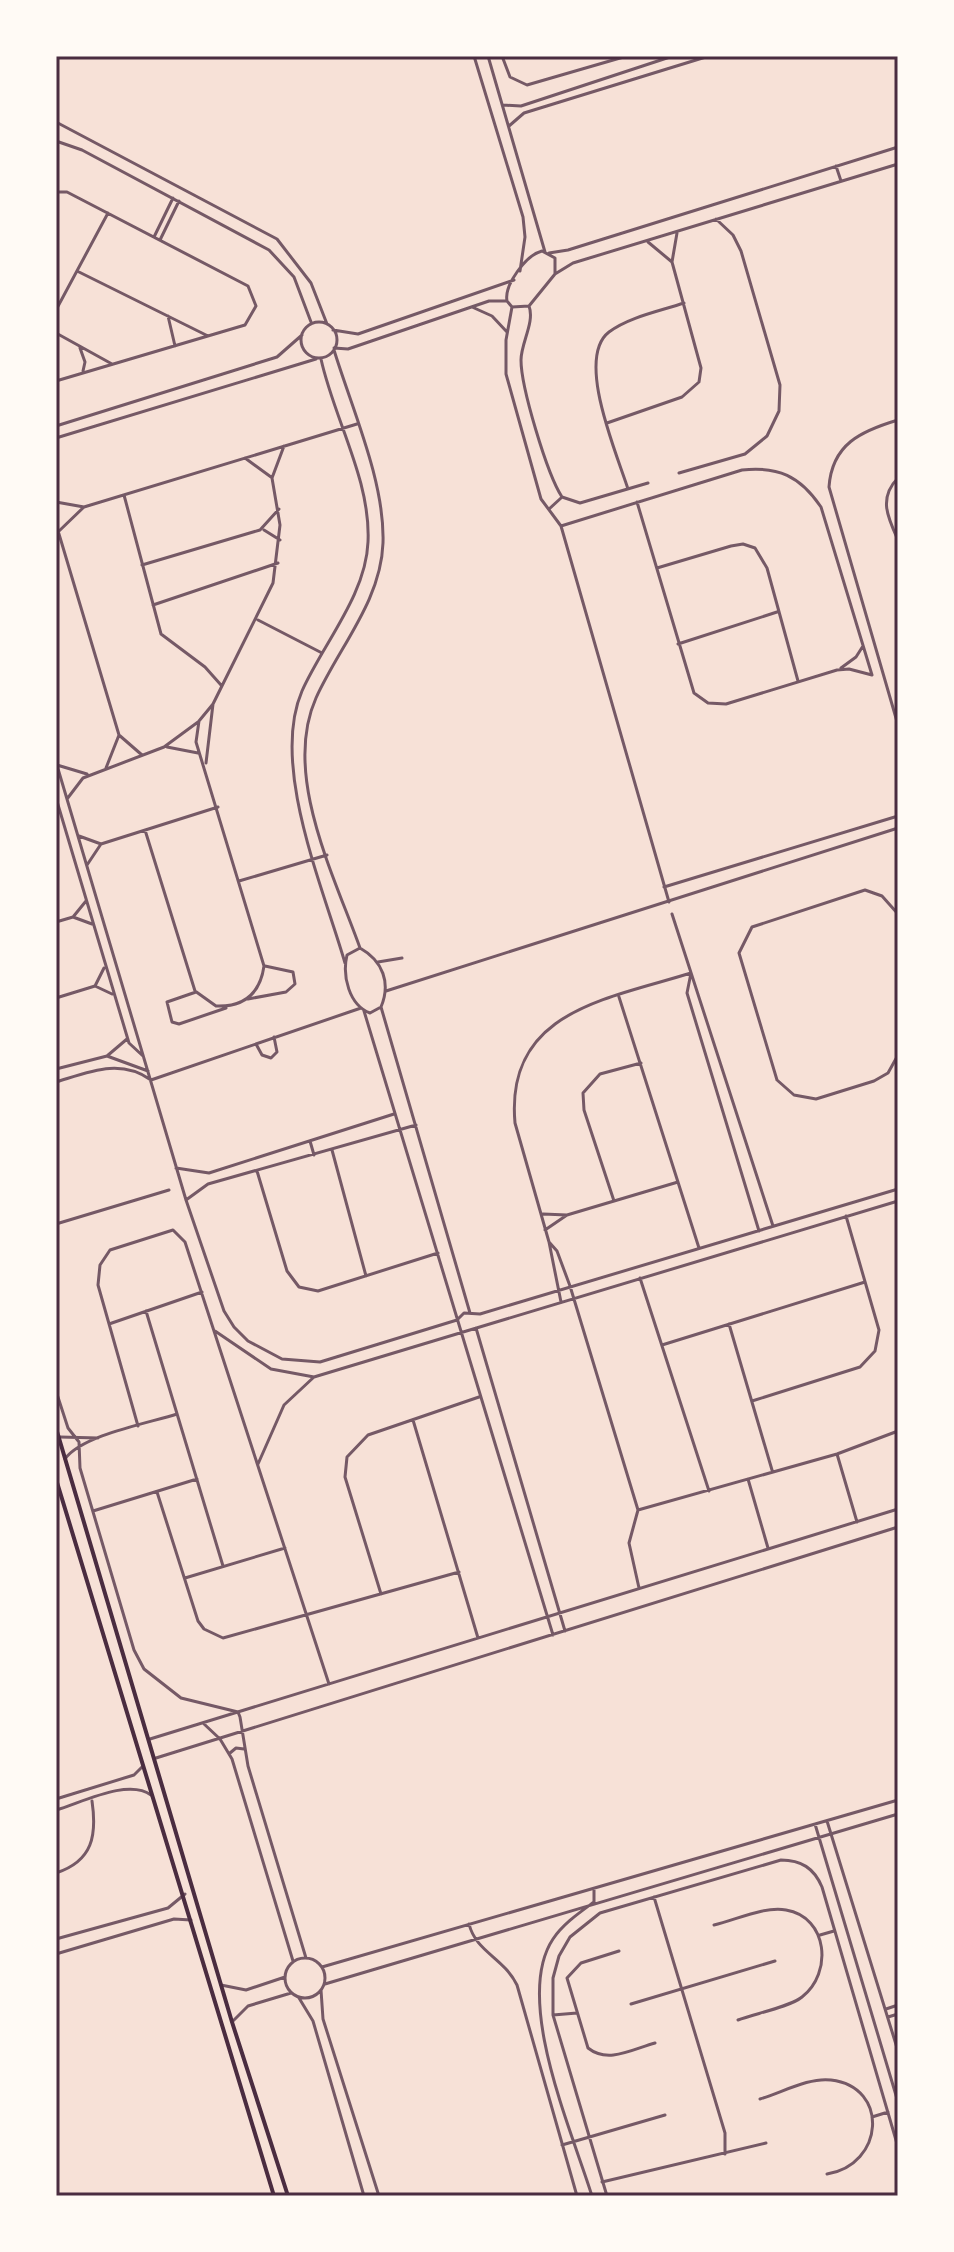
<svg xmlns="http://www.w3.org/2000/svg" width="954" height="2252" viewBox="0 0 954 2252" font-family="'Source Serif 4',serif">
<rect width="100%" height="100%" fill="#f7e1d7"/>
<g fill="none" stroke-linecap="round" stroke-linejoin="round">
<!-- minor -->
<path stroke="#755966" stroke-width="3" d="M474,56L523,217L525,237L520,271
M488,56L545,252
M502,56L510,77L527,85L627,56
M503,105L521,106L673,56
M56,122L277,239L311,283L327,324
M509,126L524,113L709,56
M56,141L82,150L269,250L294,277L311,322
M836,166L841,181
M56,192H67L248,286L256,306L245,325L56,381
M154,237L173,198
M160,240L179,201
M648,242L672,262
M542,251L555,258V274L529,306L512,307L507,301C504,285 526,255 542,251Z
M549,253L568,250L898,147
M77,271L208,336
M555,274L573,263L898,164
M529,306C535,322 521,343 521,360C521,387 547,474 562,497L580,503L648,483
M472,307L492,316L507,332
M512,307L506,340V374L541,499L561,526L669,902
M56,310L108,213
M168,316L175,346
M301 340a18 18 0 1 1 36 0a18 18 0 1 1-36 0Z
M333,330L358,334L514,280
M56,333L112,364
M80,348L85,362L83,371
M334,348L348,349L489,301H507
M334,350C352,409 385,482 383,543C381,601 339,647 316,698C282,774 334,875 360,948
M321,359C334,419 371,480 368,542C366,595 323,644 302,691C270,765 323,887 345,963
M898,420C861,431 832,444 829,487L898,725
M607,423L682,397L699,382L701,368L672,262L677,233
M56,426L277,357L302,335
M56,438L316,359
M245,458L271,477
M679,473L745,454L767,436L779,411L780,385L741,251L733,235L716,219
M898,478C878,498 888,518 898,540
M628,489C617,454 575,358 609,332C629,317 660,311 684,303
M124,495L161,634L205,667L221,685
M56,502L84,507
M637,502L694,693L708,703L726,704L837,670L849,669L872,675
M549,509L561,498
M56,524L119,735L142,755
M561,526L742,470C778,466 800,476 821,507L872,675
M264,530L280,540
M58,532L84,507L357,424
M142,565L260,530L279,509
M657,568L731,546L743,544L755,548L767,568L798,681
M153,605L278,563
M258,620L322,653
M678,644L777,612
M841,668L856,657L863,646
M167,747L198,753
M56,762L186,1200L224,1311L234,1327L248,1341L282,1359L320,1362L457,1320L464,1313L480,1314L898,1189
M206,763L213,704L273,583L280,525L272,478L284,446
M57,765L87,774
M106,768L119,735
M56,798L129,1043L143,1056
M67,799L83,778L164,747L198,722
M145,830L195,991L216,1006C244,1007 260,994 264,966L196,742L199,721L213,704
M79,836L101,844
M87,865L101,844L218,807
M239,881L327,855
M664,887L898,816
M672,914L773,1226
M898,914L882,896L865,890L752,927L739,953L777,1080L794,1095L816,1099L874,1081L888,1073L898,1055
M73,917L92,924
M56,922L73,917L86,901
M360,948C383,961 391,983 381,1007L370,1013C349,1005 342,976 347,955Z
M378,962L402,958
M691,973L687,993L759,1231
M95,986L104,968
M386,991L898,828
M196,992L167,1002L172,1022L179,1024L226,1008
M619,997L699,1248
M56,998L95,986L112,994
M248,999L286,992L295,984L293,972L265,966
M381,1007L470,1313
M364,1011L553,1635
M256,1044L262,1055L271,1058L277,1052L274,1037
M107,1056L148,1071
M56,1069L107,1056L127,1039
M56,1082C89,1072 120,1058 151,1080L361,1008
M310,1141L314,1155
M332,1150L366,1276
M176,1168L209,1173L394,1114
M257,1171L287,1271L299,1287L318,1291L438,1253
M186,1200L208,1184L416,1125
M614,1201L584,1110L583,1093L600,1074L641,1063
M543,1214L567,1215L678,1182
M56,1224L169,1190
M545,1230L567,1215
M549,1242L557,1251L570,1286L638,1510L629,1543L639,1588
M640,1278L709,1491
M561,1302L549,1242L515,1123C505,1011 607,999 691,973
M146,1311L223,1566
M109,1324L202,1292
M729,1324L772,1470
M476,1328L565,1631
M215,1331L271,1369L314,1377
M662,1345L865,1282
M56,1391L68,1428L79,1442L80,1468L134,1650L144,1669L181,1698L238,1712L240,1717L248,1766L306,1958
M752,1401L860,1367L875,1351L879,1330L846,1216
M413,1420L478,1638
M138,1426L98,1285L100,1265L110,1250L173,1230L185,1242L329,1684
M60,1437L98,1438
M837,1454L857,1522
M65,1459C82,1435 149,1423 177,1414
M258,1464L284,1405L314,1377L898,1201
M748,1479L768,1548
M157,1492L198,1621L204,1629L223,1638L459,1572
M638,1510L837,1454L898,1431
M93,1511L197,1479
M185,1578L285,1548
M381,1594L345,1477L347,1457L368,1435L479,1397
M203,1723L220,1739L232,1759L293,1961
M150,1739L898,1509
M230,1753L236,1748L244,1749
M156,1758L898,1527
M56,1799L134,1775L142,1767
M56,1810C81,1803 128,1778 151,1795
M827,1821L898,2051
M815,1824L898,2102
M56,1873C93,1861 97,1835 92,1801
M654,1897L725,2133V2154
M469,1924C476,1952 503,1957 517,1985L577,2196
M714,1925C736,1920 764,1906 786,1910C828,1917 833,1973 802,1997C790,2007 753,2014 738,2020
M820,1935L834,1931
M56,1939L168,1908L185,1894
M619,1951L581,1963L567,1978L588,2048C608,2064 633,2049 655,2043
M56,1954L174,1919L191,1920
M285 1978a20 20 0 1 1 40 0a20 20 0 1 1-40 0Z
M322,1967L898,1800
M325,1984L898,1814
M221,1985L246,1990L285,1977
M321,1990L323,2019L379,2196
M299,1998L313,2021L364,2196
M631,2004L775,1961
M886,2009L898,2005
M553,2015L577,2013
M888,2017L898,2014
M232,2022L248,2006L291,1993
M760,2099C781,2093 809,2077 831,2080C890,2087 884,2165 827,2174
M872,2117L888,2112
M562,2145L665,2115
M602,2182L766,2143
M592,2196C572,2131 513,1999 553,1939C563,1924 579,1913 594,1902V1890
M607,2196L553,2015V1978L559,1956L570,1937L600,1913L781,1860C801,1860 814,1868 822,1887L898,2147"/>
<!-- secondary -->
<path stroke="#4a2c40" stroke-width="4" d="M56,1428L232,2022L288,2196
M56,1479L274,2196"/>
</g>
<!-- border -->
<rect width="954" height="2252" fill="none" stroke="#fffaf5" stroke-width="116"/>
<rect x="58" y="58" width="838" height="2136" fill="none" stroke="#4a2c40" stroke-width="3"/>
</svg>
